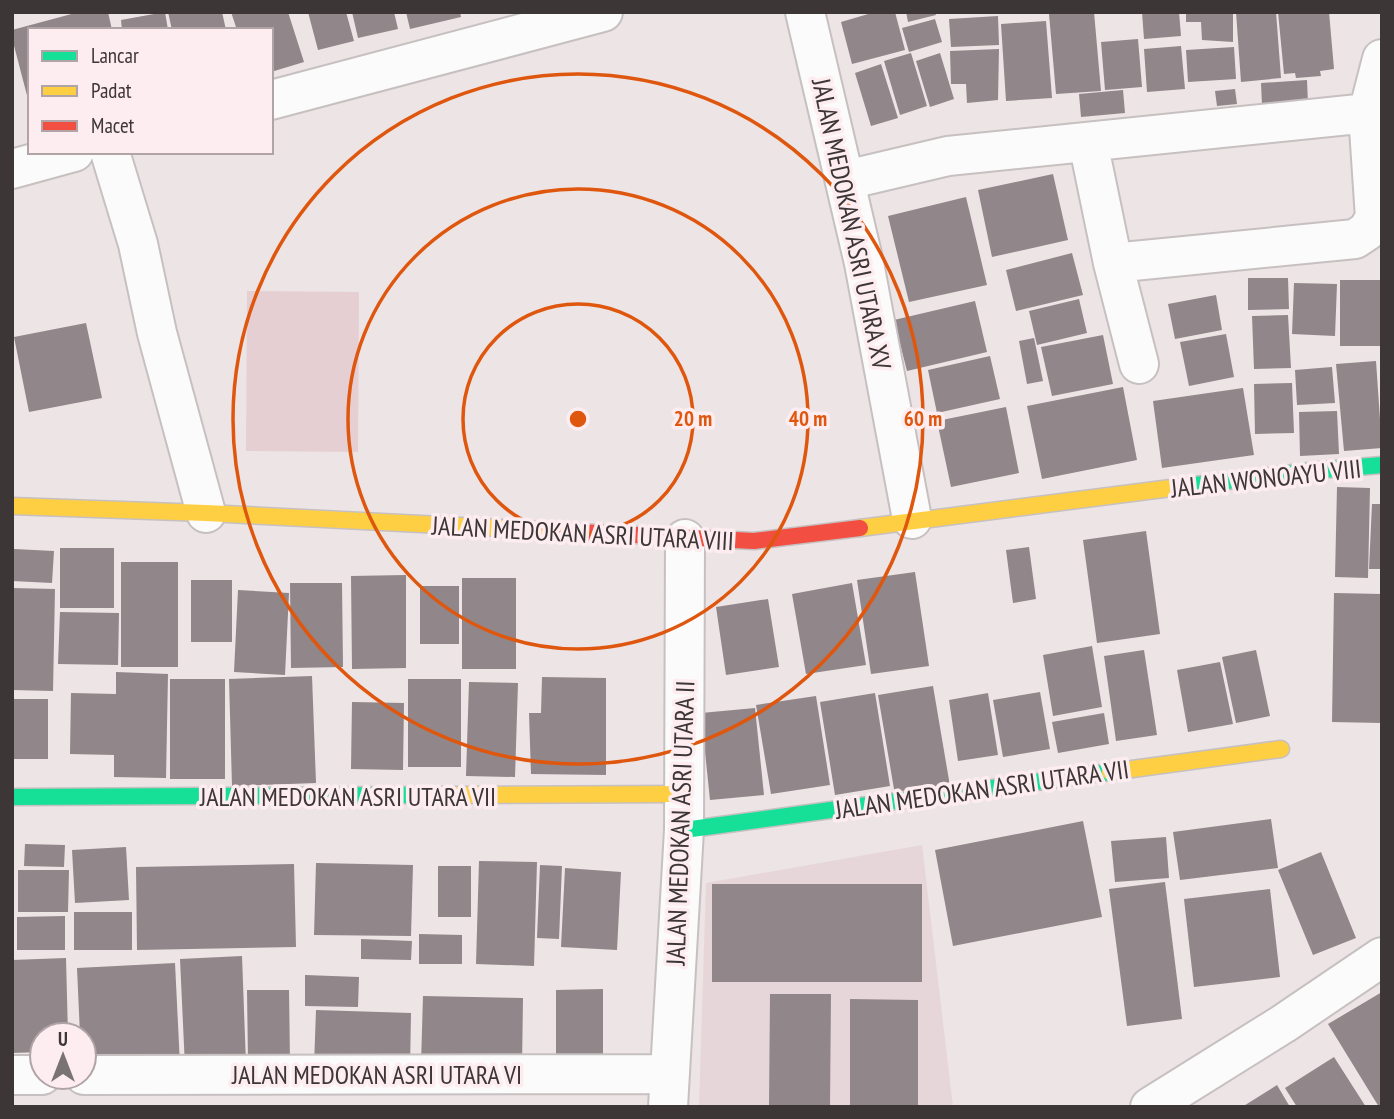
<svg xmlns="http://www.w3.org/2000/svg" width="1394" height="1119" viewBox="0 0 1394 1119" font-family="'PT Sans Narrow',sans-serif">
<rect width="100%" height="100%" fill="#ece4e5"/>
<!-- built -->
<path fill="#e7d6d9" d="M922,845L953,1107H699L706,883Z"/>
<!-- green -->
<path fill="#e6cfd3" d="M247,291L359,292L358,452L246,451Z"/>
<!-- building -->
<path fill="#918689" d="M79,12H108L112,30H30L29,103L12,38V30Z
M165,12L168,30H122L121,20Z
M168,12H222L226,30H172Z
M231,12H288L304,62L271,72V30H237Z
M308,12H346L354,41L318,50Z
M352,12H394L398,29L358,38Z
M406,12H460L461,17L410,29Z
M875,12H895L905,50L852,64L841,22Z
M906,12H935L936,15L908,22Z
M1069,12H1094L1101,91L1056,94L1049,14Z
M1142,12H1179L1181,36L1144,39Z
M1186,12H1233V42L1202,40L1201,22H1186Z
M1236,12H1276L1281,78L1241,82Z
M1278,12H1329L1334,69L1320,71L1321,76L1296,78L1295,73L1284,74Z
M998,16L999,45L951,47L949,19Z
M935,19L942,42L909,52L902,28Z
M1046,21L1052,98L1006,101L1001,24Z
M1138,39L1142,87L1105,90L1101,42Z
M1181,46L1185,89L1147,92L1144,49Z
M1234,47L1236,79L1188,82L1186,50Z
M999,49L998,100L967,103L966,84H951L950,51Z
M911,53L927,106L900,115L884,61Z
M940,53L954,99L930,107L916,61Z
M881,64L898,118L871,126L855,73Z
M1307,80L1308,104L1262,106L1261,83Z
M1235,89L1237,104L1217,106L1215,91Z
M1123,90L1125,113L1081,117L1079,94Z
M1053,174L1068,240L992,257L978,190Z
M966,197L987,285L909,302L888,216Z
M1072,253L1083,295L1016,311L1006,270Z
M1248,278H1288L1289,309L1248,310Z
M1340,280H1382V346H1340Z
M1294,283L1337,284L1335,336L1292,334Z
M1216,295L1222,330L1175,339L1168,304Z
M1079,299L1087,333L1037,345L1029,311Z
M975,301L987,352L907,371L894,320Z
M1288,315L1291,368L1254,369L1252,316Z
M86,323L102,398L29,412L14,337Z
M1226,334L1234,377L1189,386L1180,342Z
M1103,335L1113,384L1052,396L1041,347Z
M1034,338L1043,381L1027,384L1019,341Z
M990,356L1000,399L937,413L928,370Z
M1376,361L1382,448L1344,451L1336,364Z
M1332,367L1335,403L1297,405L1295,370Z
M1292,383L1294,433L1255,434L1254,384Z
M1123,387L1137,460L1042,479L1027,406Z
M1243,388L1254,455L1162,468L1153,401Z
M1006,407L1019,473L951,487L937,421Z
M1337,411L1339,454L1300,456L1299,412Z
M1337,487L1370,488L1368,578L1335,577Z
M1372,504H1382V569H1369Z
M1146,531L1160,634L1097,643L1083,540Z
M1029,547L1036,599L1013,603L1006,550Z
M60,548H114V608H60Z
M14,549L54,551L52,583L12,581Z
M121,562H178V667H121Z
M915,572L929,666L871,674L857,580Z
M406,575V668L352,669L351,576Z
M462,578H516V669H462Z
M191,580H232V642H191Z
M290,583H342L343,667L291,668Z
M852,583L866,665L806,674L792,594Z
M420,586H459V644H420Z
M12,588L55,589L53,691L12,690Z
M238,590L289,593L285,675L234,672Z
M1334,593L1382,594V723L1332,722Z
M768,599L779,667L726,675L716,607Z
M60,612L119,613L118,665L58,664Z
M1092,646L1102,707L1053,716L1043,655Z
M1144,650L1157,735L1116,741L1104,656Z
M1256,650L1270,716L1236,723L1222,657Z
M1220,662L1233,724L1188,732L1177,670Z
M116,672L168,674L166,778L114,777V755L70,754L71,693L116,694Z
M312,676L316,783L232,786L229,679Z
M542,677L606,678V775L531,774L529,713H541Z
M170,679H225V779H170Z
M408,679H461V767H408Z
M469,682L518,683L515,777L466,776Z
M933,686L950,786L895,795L878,695Z
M1040,692L1050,749L1003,757L993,700Z
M875,693L890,786L835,795L820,702Z
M988,693L998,755L958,761L949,700Z
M816,696L830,785L771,794L756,705Z
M12,699H48V759H12Z
M352,702L404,703L403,770L351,769Z
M755,708L764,795L710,800L701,713Z
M1104,713L1109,744L1058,753L1052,722Z
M1271,819L1278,868L1180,880L1173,832Z
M1083,821L1102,917L953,946L935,850Z
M1166,837L1169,878L1115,882L1111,841Z
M25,844L65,845L64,867L24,866Z
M126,847L129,900L75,903L72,850Z
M1321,852L1356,938L1313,955L1278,870Z
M479,861L537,862L534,966L476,964Z
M316,863L413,865L411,936L314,935Z
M294,864L296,947L137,950L136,867Z
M540,865L562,866L559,939L537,938Z
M438,866H471V917H438Z
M565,868L621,872L617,950L561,947Z
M18,870H69L68,912H18Z
M1165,882L1182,1019L1127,1026L1109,889Z
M712,884H922V982H712Z
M1270,889L1280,977L1194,987L1184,899Z
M74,912H132V950H74Z
M65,916V950H17V917Z
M419,934L462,935V964H419Z
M361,939L412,941L411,960L361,959Z
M242,956L246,1064L185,1067L180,959Z
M66,958L68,1035H42V1052L12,1053V960Z
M175,963L180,1065L84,1069V1035H80L77,968Z
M305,975L359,977L358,1007L305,1006Z
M603,989V1062H556V990Z
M247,990H289L290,1061H248Z
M1382,992V1107H1379L1328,1024Z
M770,994H831L830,1107H769Z
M423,996L523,998L522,1066L421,1064Z
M850,999L918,1000V1107H850Z
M316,1010L411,1013L410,1069L314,1066Z
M1334,1057L1366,1107H1297L1285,1088Z
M1277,1085L1290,1107H1242Z"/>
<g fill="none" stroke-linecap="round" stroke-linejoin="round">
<defs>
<path id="street" d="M805,12L864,263L912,519
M271,100L603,12
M1088,142L1113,263L1139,364
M110,152L138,244L157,333L206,513
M12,169L74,152
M846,180L948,156L1368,113
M1113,263L1355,239L1367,231L1375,218L1368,113L1382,59
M12,1075H42
M84,1075L670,1074
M668,1107L684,830L685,539
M1150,1107L1283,1024L1382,957"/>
<path id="fast" d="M1171,488L1309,471L1382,465
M12,797L430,795
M684,830L1110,772"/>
<path id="slow" d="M12,506L206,513L577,532
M860,528L1171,488
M1110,772L1281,749
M430,795L684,794"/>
<path id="jam" d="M577,532L754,541L860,528"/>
</defs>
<!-- street casing -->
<use href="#street" stroke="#c7c0c1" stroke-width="42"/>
<!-- fast casing -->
<use href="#fast" stroke="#c7c0c1" stroke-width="19"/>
<!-- slow casing -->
<use href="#slow" stroke="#c7c0c1" stroke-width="19"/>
<!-- jam casing -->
<use href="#jam" stroke="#c7c0c1" stroke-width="19"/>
<!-- street -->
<use href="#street" stroke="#fcfbfb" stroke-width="38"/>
<!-- fast -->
<use href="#fast" stroke="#16e098" stroke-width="16"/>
<!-- slow -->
<use href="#slow" stroke="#ffcf43" stroke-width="16"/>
<!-- jam -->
<use href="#jam" stroke="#f24e42" stroke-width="16"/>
</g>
<!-- distance rings -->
<g fill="none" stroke="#df570e" stroke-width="3.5">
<circle cx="578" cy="419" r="115"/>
<circle cx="578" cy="419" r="230"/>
<circle cx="578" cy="419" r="345"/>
</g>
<g text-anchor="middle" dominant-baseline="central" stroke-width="7" stroke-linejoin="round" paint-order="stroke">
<!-- street labels -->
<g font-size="26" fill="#3d3637" stroke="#feedf0">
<text transform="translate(852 224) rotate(78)">JALAN MEDOKAN ASRI UTARA XV</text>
<text transform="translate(1266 478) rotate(-6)">JALAN WONOAYU VIII</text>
<text transform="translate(583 533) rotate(3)">JALAN MEDOKAN ASRI UTARA VIII</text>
<text transform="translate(982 789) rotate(-8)">JALAN MEDOKAN ASRI UTARA VII</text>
<text x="348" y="796">JALAN MEDOKAN ASRI UTARA VII</text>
<text transform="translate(680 823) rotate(-88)">JALAN MEDOKAN ASRI UTARA II</text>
<text x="377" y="1074">JALAN MEDOKAN ASRI UTARA VI</text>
</g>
</g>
<circle cx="578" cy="419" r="10" fill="#df570e" stroke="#feedf0" stroke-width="3.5"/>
<g font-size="21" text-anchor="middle" font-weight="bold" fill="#df570e" stroke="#feedf0" stroke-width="7" stroke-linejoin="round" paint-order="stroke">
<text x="693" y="426">20 m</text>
<text x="808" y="426">40 m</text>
<text x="923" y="426">60 m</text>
</g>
<!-- border -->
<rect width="1394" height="1119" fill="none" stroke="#3d3637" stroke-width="28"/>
<!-- legend -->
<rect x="28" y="28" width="245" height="126" fill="#feedf0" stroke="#b1a4a6" stroke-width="2"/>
<rect x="42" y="51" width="35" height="10" fill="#16e098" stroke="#b1a4a6" stroke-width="2"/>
<text x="91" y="63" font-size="21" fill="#3d3637">Lancar</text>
<rect x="42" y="86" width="35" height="10" fill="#ffcf43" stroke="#b1a4a6" stroke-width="2"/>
<text x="91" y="98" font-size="21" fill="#3d3637">Padat</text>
<rect x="42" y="121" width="35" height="10" fill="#f24e42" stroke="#b1a4a6" stroke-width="2"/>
<text x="91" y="133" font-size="21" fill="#3d3637">Macet</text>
<!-- north arrow -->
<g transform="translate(63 1056)"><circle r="33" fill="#feedf0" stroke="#b1a4a6" stroke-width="2"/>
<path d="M0-5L12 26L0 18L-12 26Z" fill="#7a7374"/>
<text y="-10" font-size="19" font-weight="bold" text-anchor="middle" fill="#3d3637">U</text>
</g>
</svg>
